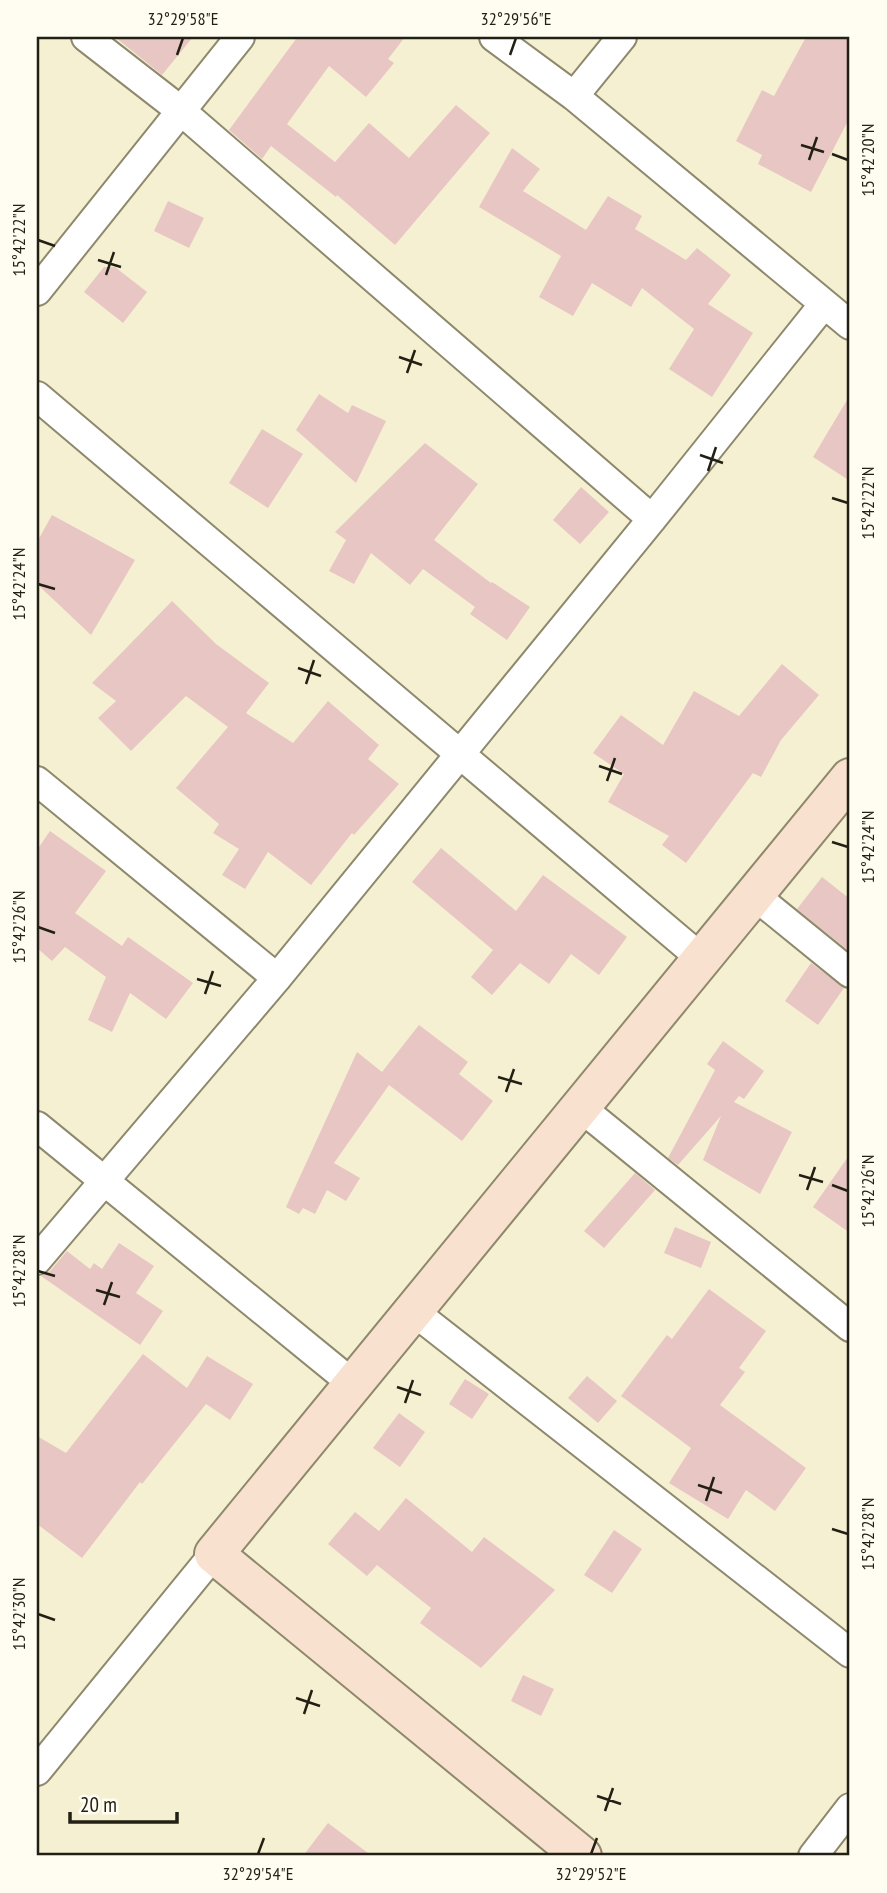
<svg xmlns="http://www.w3.org/2000/svg" width="887" height="1893" viewBox="0 0 887 1893" font-family="'PT Sans Narrow',sans-serif">
<rect width="100%" height="100%" fill="#f6f0d2"/>
<!-- building -->
<path fill="#e8c6c3" d="M115,37H193L162,75Z
M293,37H405L388,59L394,63L366,97L329,66L287,124L335,162L369,123L409,158L456,105L490,133L395,245L337,195L336,197L271,146L262,159L229,130L296,39Z
M806,37H850V117L811,192L758,164L762,155L736,141L762,90L774,96Z
M512,148L540,169L523,191L586,230L608,196L642,216L635,229L686,260L697,248L731,275L708,304L753,333L712,397L669,369L694,329L642,288L631,307L592,283L573,316L539,297L561,256L479,207Z
M168,201L204,218L189,248L154,231Z
M104,267H115L147,292L123,323L84,292Z
M319,394L348,413L352,405L386,421L356,483L296,430Z
M850,395V481L813,457Z
M262,429L303,454L268,508L229,483Z
M425,443L478,484L434,540L491,583L492,582L530,607L507,640L470,614L475,607L423,569L410,585L371,553L354,584L329,571L346,540L335,532Z
M581,487L609,512L580,544L553,520Z
M52,515L135,560L91,635L37,584V542Z
M172,601L216,644L269,683L246,713L293,743L328,701L379,745L368,759L399,784L354,835L352,833L311,885L268,852L245,889L222,875L239,849L213,833L219,824L176,788L228,727L186,696L131,751L98,718L116,701L92,683Z
M782,664L819,695L781,740L761,777L753,773L686,863L662,845L669,836L608,802L624,774L593,753L621,715L663,745L694,691L739,716Z
M50,831L106,871L75,913L122,946L128,937L193,983L166,1019L130,993L112,1032L88,1020L106,977L65,947L52,961L37,948V850Z
M441,848L516,911L543,875L627,937L599,975L571,954L549,984L520,963L492,995L471,977L493,950L412,882Z
M822,877L850,899V952L797,909Z
M811,963L844,988L818,1025L785,1001Z
M419,1025L468,1062L459,1074L493,1101L462,1141L389,1085L334,1163L360,1178L346,1201L327,1190L315,1214L303,1208L299,1214L286,1207L357,1052L382,1072Z
M723,1041L764,1071L744,1099L739,1096L734,1102L792,1132L760,1194L703,1160L721,1116L678,1165L668,1158L715,1070L707,1064Z
M850,1154V1233L813,1207Z
M635,1173L655,1190L604,1248L584,1231Z
M675,1227L711,1242L701,1268L664,1253Z
M119,1243L154,1266L136,1293L163,1311L140,1345L41,1276L50,1271L67,1251L90,1269L94,1263L102,1269Z
M709,1289L766,1331L739,1368L745,1372L720,1405L806,1468L775,1511L746,1490L728,1519L669,1483L691,1448L621,1396L667,1335L672,1339Z
M143,1354L187,1388L207,1356L253,1384L230,1420L206,1404L142,1484L140,1482L82,1558L37,1524V1436L66,1453Z
M587,1376L617,1401L598,1423L568,1398Z
M465,1379L489,1394L472,1419L449,1404Z
M399,1413L425,1432L400,1467L373,1448Z
M406,1498L472,1552L484,1537L555,1590L481,1668L420,1623L431,1608L377,1565L367,1576L328,1544L355,1512L379,1531Z
M614,1530L642,1549L612,1593L584,1575Z
M523,1675L554,1689L541,1716L511,1701Z
M328,1823L372,1856H303Z"/>
<g fill="none" stroke-linecap="round" stroke-linejoin="round">
<defs>
<path id="street" d="M86,37L180,110L652,519
M494,37L574,96L850,325
M574,96L622,37
M37,291L240,37
M37,396L702,959
M37,781L277,978
M754,895L850,973
M580,1107L850,1327
M37,1126L353,1384
M37,1260L277,978L652,519L824,304
M413,1311L850,1653
M37,1771L214,1554
M813,1856L850,1808"/>
<path id="secondary" d="M582,1856L214,1554L850,778"/>
</defs>
<!-- street casing -->
<use href="#street" stroke="#8e886c" stroke-width="32"/>
<!-- secondary casing -->
<use href="#secondary" stroke="#8e886c" stroke-width="42"/>
<!-- street -->
<use href="#street" stroke="#fff" stroke-width="28"/>
<!-- secondary -->
<use href="#secondary" stroke="#f9e1cf" stroke-width="38"/>
</g>
<!-- ticks -->
<path fill="none" stroke="#221f14" stroke-width="2.5" d="M177,55L183,38M510,55L516,38M801,145L824,152M832,154L848,160M809,160L817,137M38,240L55,246M98,260L121,267M106,275L114,252M399,357L422,365M407,373L415,350M700,455L723,463M708,471L716,447M832,498L848,503M38,584L55,589M298,668L321,676M306,684L314,660M599,766L622,774M607,781L615,758M832,842L848,847M38,927L55,933M197,979L221,986M205,994L213,971M498,1077L522,1084M506,1092L514,1069M799,1175L823,1182M832,1185L848,1191M807,1190L815,1167M38,1271L55,1276M96,1290L120,1297M104,1305L112,1282M397,1387L421,1395M405,1403L413,1380M698,1485L722,1493M706,1501L714,1477M832,1529L848,1534M38,1614L55,1620M296,1698L320,1706M304,1714L312,1690M597,1796L621,1804M605,1811L613,1788M258,1854L264,1838M591,1854L597,1838"/>
<!-- border -->
<rect width="887" height="1893" fill="none" stroke="#fffcf1" stroke-width="77"/>
<!-- scale -->
<path d="M70 1812v10h107v-10" fill="none" stroke="#221f14" stroke-width="3.5"/>
<text x="80" y="1812" font-size="21" fill="#221f14" stroke="#fffcf1" stroke-width="5" paint-order="stroke">20 m</text>
<rect x="38" y="38" width="810" height="1816" fill="none" stroke="#221f14" stroke-width="2.5"/>
<g font-size="18" text-anchor="middle" fill="#221f14">
<text x="183" y="25">32°29'58"E</text>
<text x="516" y="25">32°29'56"E</text>
<text transform="translate(868 160) rotate(-90)" y="6">15°42'20"N</text>
<text transform="translate(19 240) rotate(-90)" y="6">15°42'22"N</text>
<text transform="translate(868 503) rotate(-90)" y="6">15°42'22"N</text>
<text transform="translate(19 584) rotate(-90)" y="6">15°42'24"N</text>
<text transform="translate(868 847) rotate(-90)" y="6">15°42'24"N</text>
<text transform="translate(19 927) rotate(-90)" y="6">15°42'26"N</text>
<text transform="translate(868 1191) rotate(-90)" y="6">15°42'26"N</text>
<text transform="translate(19 1271) rotate(-90)" y="6">15°42'28"N</text>
<text transform="translate(868 1534) rotate(-90)" y="6">15°42'28"N</text>
<text transform="translate(19 1614) rotate(-90)" y="6">15°42'30"N</text>
<text x="258" y="1880">32°29'54"E</text>
<text x="591" y="1880">32°29'52"E</text>
</g>
</svg>
